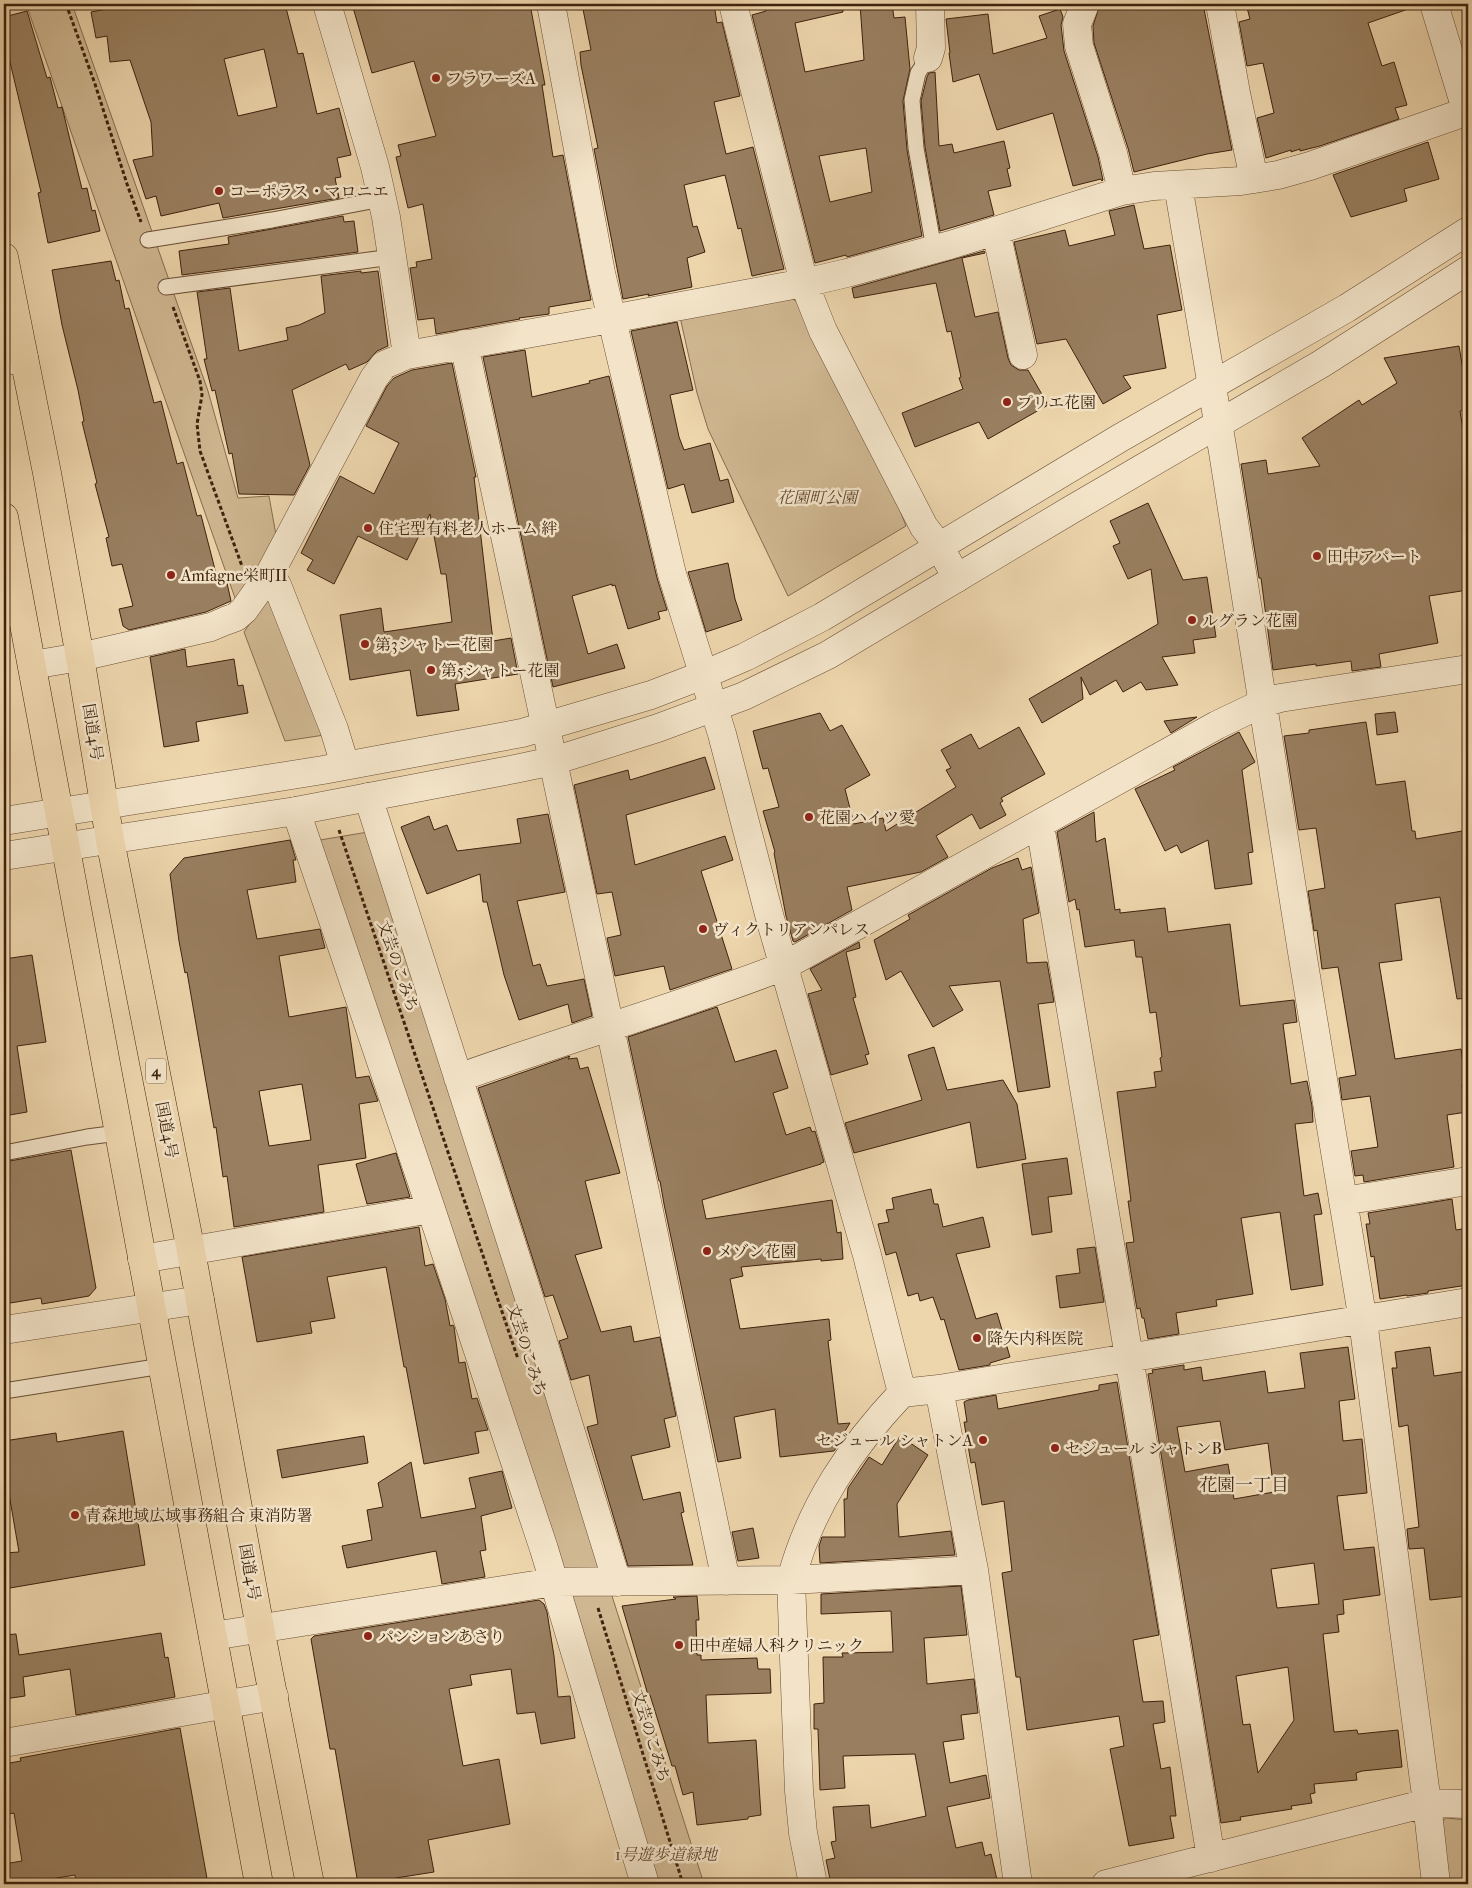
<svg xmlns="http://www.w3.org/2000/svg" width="1472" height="1888" viewBox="0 0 1472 1888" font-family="'IM FELL French Canon','Noto Serif JP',serif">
<rect width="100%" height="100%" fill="#edd5ac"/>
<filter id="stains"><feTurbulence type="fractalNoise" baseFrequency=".004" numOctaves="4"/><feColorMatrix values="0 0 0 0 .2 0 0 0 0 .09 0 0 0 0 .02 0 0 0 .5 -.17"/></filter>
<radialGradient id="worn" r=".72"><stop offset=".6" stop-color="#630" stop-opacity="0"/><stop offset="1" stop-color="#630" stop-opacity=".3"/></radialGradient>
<!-- green -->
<path fill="#cfb791" stroke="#866c4f" d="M26,4H72L208,391L238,498L269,496L276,535V542L238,600L235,598Z
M793,299L797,302L894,495L906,526L788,596L708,429L697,393L680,317Z
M271,593L331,734L285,741L244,632Z
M368,832L704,1884H647L314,841Z
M1446,1818L1468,1820V1884H1447L1442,1821Z"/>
<!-- building -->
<path fill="#997f60" stroke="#3e220d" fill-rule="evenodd" d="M155,4H285L298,54L303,53L317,114L339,108L351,155L337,158L341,177L335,178L339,198L223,218L219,203L161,216L156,196L146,199L133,160L153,156L151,122L130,60L110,62L107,36L96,38L91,12L123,6L124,9ZM264,49L277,107L238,116L224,59Z
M352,4H530L545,85H542L553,157L563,155L591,300L549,307V314L519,318L520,319L436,334L434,318L418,320L410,268L417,267L416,262L432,259L423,204L408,208L396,157L401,156L398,145L436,136L414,61L372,73Z
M582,4H714L717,23L722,22L740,96L714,102L726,154L753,147L784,269L752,276L741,228L738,229L725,175L684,185L693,227L697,226L705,252L687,258L692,287L648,296L649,294L623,299L594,149L598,148L581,65L580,52L591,50Z
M764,4H842L843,12L795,23L805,72L864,60L860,4H892L894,18L905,17L910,69L903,101L907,150L922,236L847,257L846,255L815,263L752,15L766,11ZM866,148L872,192L830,202L819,156Z
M1100,4H1203L1232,150L1207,154L1134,172L1128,148L1094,43L1093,26Z
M1246,4H1414V7L1368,23L1382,66L1394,62L1407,105L1395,108L1399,119L1320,146L1300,151V149L1291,152V150L1266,158L1257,118L1274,113L1263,63L1247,66L1239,22L1250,19Z
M1060,9L1063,17L1061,25L1064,51L1098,157L1103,180L1102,181L1101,179L1073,186L1053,113L997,130L979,74L953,82L949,53H950L946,19L988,14L993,54L1047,38L1039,16Z
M27,11L47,78L50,77L58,108L62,107L82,189L87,188L92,211L95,210L100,231L48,243L38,193L41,192L4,37V17Z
M935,72L939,146L952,144L954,153L1004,141L1010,168L1007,169L1011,186L988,191L994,215L940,231L925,147L921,101L927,77L929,73Z
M1428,142L1439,179L1404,189L1407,201L1351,217L1333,175Z
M1134,205L1144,249L1170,245L1182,310L1157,315L1166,368L1123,376L1131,388L1103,404L1066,339L1037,344L1014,242L1065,230L1069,246L1115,235L1109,211Z
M343,216L344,222L354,221L358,252L182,275L179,251L229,244L228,237Z
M984,251L985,253L962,258L975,317L998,312L1008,358L1011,365L1019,370H1028L1048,405L988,439L979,422L915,447L902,413L963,389L959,378L961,377L951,331L947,332L936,283L854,298L852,288Z
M111,261L116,281L119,280L125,309L129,308L154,403L161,401L177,464L183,462L197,516L201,515L219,585L227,583L231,601L206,612L129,630L123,626L119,609L133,606L122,564L112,566L106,538L109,537L95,484L97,483L82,422L84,421L78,390L62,325L52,270Z
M361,271V273L378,271L388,346L377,351L367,362L349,370L346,364L292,390L310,465L294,495L239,494L232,453L229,454L215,390L212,391L204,359H207L197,292L230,288L239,351L288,340L286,328L299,325L325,313L321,276Z
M677,322L693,390L670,395L679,437L684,450L710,443L720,481L728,479L734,502L692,513L684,484L668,489L631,331Z
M1459,346L1468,400V410L1460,411L1468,462V590L1429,596L1438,643L1379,654L1381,667L1352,671L1351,661L1316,666V664L1273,670L1261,578H1259L1241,464L1266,460L1268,474L1320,466L1302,438L1359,400L1362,405L1397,383L1384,358Z
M525,350L532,397L590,383L589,381L609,376L657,578L667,610L658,612L660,619L628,629L615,585L612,586V584L572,596L588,654L617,644L625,668L553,687L483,357Z
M452,363L476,477H474L493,641L511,638L518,674L455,684L459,710L417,716L410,670L350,680L340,615L381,608L384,632L452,622L446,574H441L430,514L407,560L358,536L334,584L307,570L313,560L301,553L340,476L374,494L399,443L366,426L387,386L394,378L412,370Z
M1148,503L1183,580L1207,577L1216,637L1193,640L1195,653L1162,657L1178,685L1146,690L1141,682L1123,692L1116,680L1090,695L1081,677L1083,699L1042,723L1029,699L1158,624L1151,569L1128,579L1113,546L1120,543L1110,521Z
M728,563L735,599L742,620L706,632L688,572Z
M185,649L187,667L234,659L238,686L243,685L248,713L196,722L199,741L164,747L150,657Z
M1395,712L1398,732L1377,735L1375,714Z
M820,713L830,731L842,725L870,775L845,789L854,824L883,818L886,831L956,787L946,770L951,768L941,750L971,734L979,749L1019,727L1045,774L1001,798L1003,801L1000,803L1006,815L980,829L972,814L936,836L948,857L921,872L847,887L852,910L795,942L793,941L786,916L774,853L775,852L763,811L779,807L768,768L763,769L753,731Z
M1197,717L1171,733L1164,721Z
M1366,722L1376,785L1405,781L1412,831H1415L1416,839L1468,830V998L1457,999L1440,897L1395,904L1402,960L1379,963L1395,1059L1461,1049L1466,1085H1462L1467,1112L1447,1115L1454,1167L1364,1182L1363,1175L1355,1176L1351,1151L1378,1147L1370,1096L1342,1100L1339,1078L1356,1075L1338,967L1322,969L1317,930L1314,931L1308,891L1325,888L1316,828L1299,830L1284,736L1309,733V730Z
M1239,732L1255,762L1242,770L1253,852L1248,853L1252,884L1215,889L1208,840L1181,853L1177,845L1165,851L1135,789L1175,770L1173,767Z
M705,757L715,789L626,815L635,865L725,836L733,860L701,871L732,969L670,990L664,966L615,976L607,938L621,935L612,892L597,894L574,785L628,770L630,780Z
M1094,812L1096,842L1105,838L1115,910L1120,909V913L1165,908L1168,932L1230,924L1240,1006L1294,1000L1297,1022L1283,1024L1291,1084L1307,1081L1312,1106L1313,1122L1295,1124L1304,1196L1318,1193L1322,1214L1314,1215L1323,1285L1291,1290L1280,1212L1241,1218L1253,1294L1216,1300L1217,1306L1176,1313L1179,1334L1148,1339L1144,1318H1142L1140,1308L1137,1309L1126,1243L1134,1242L1128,1201H1131L1117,1092L1156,1087L1154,1072L1162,1071L1160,1058L1162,1057L1156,1012L1150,1013L1142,957H1136L1134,940L1085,947L1079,909L1077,910L1075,899L1069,902L1057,832Z
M548,814L565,892L517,901L533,966L540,964L547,986L584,979L592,1016L572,1023L568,1004L519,1020L504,975L487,902H483L480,874L427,894L401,827L429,816L434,830L447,825L457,851L521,843L517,819Z
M290,840L296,860H293L296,882L247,890L257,939L320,929L325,948L279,956L289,1017L346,1007L356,1078L369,1076L378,1101L359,1104L366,1158L318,1165L324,1212L234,1227L227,1176L223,1177L216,1127L214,1128L187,972L185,973L179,941L170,874L184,858ZM302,1084L311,1140L269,1146L259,1091Z
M1018,858L1022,870L1031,867L1039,913L1023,919L1027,963L1047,962L1054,1002L1038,1004L1050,1087L1018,1092L1000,981L949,986L963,1010L933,1027L901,971L886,980L874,940L910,919L908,915L992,868Z
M859,942L860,948L846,952L856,997L853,998L869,1054L865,1055L868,1064L831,1075L808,994L822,990L810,969Z
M32,955L46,1042L17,1046L27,1112L4,1116V959Z
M717,1007L735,1062L776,1050L788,1088L773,1093L786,1135L810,1127L812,1132L815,1131L824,1162L821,1163V1164L702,1200L706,1219L832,1200L837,1233L841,1232L843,1259L821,1261V1259L741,1267L743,1276L730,1279L740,1329L829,1319L831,1340L828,1341L838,1424L850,1423L840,1439L842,1440L834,1451L780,1457L775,1409L734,1417L741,1458L718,1462L664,1204L660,1181H659L628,1037Z
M934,1047L947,1090L1003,1080L1017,1104L1026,1159L977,1168L970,1122L854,1153L845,1123L922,1100L908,1055Z
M570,1056L568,1059L577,1058L580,1069L588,1067L620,1173L585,1181L602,1248L575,1255L601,1332L631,1326L634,1342L660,1337L676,1416L664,1419L670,1447L631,1456L643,1500L680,1492L684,1512L681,1513L693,1565L628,1566L587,1427L598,1424L589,1375L571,1380L559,1341L568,1338L553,1295L545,1297L478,1088Z
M71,1150L96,1288L89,1296L42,1304L41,1298L4,1304V1162Z
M396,1153L410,1197L367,1204L356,1164Z
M1067,1158L1072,1194L1048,1197L1052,1232L1032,1235L1022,1164Z
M931,1189L934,1204H938L943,1227L983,1217L990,1247L956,1254L976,1319L997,1313L1010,1357L990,1363V1365L959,1370L944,1319L941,1320L933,1297L920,1301L918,1293L908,1296L896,1252L886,1255L878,1224L889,1222L886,1210L894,1209L892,1198Z
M1452,1199L1456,1230L1468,1228V1285L1428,1291V1293L1407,1296V1295L1380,1299L1374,1256L1371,1257L1366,1224H1370L1368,1213Z
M419,1227L425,1266L433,1264L445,1299L450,1326L453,1325L454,1327L459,1363L465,1362L472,1399L477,1398L488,1430L475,1432L479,1453L424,1464L406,1367H404L386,1267L327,1277L335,1318L310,1322L312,1333L257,1342L242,1257Z
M1095,1247L1104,1302L1060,1308L1056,1276L1080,1273L1077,1249Z
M1348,1347L1355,1399L1339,1401L1343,1441L1362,1439L1367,1493L1337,1496L1344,1550L1374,1547L1380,1595L1343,1600L1344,1614L1337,1615L1339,1632L1323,1634L1334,1732L1357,1730L1358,1734L1398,1730L1402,1767L1362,1771L1356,1773L1357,1780L1314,1784L1315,1793L1310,1794L1312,1803L1291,1806L1292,1809L1240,1817L1241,1820L1221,1823L1148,1374L1153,1373L1152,1370L1184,1365V1370L1201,1367L1203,1381L1265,1371L1268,1393L1305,1388L1300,1353ZM1220,1421L1225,1450L1268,1443L1274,1492L1234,1499L1228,1464L1185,1472L1177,1427ZM1314,1563L1319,1604L1277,1608L1271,1569ZM1288,1667L1294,1720L1258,1773L1250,1724L1243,1725L1236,1676Z
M1430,1347L1434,1376L1468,1371V1596L1430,1600L1424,1548L1409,1549L1407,1529L1419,1527L1408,1425L1399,1427L1392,1368H1397L1395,1352Z
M1117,1382L1159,1635L1133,1640L1143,1702L1163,1701L1165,1722L1153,1724L1161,1769L1170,1767L1176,1816H1170L1174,1838L1129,1846L1110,1749L1124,1746L1119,1716L1027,1730L1020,1677H1016L1002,1573L1012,1571L1004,1501L982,1505L975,1462L971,1463L964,1422H967L964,1402L968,1400L996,1395L998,1409L1099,1390V1385Z
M123,1431L145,1565L4,1589V1553L19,1552L4,1465V1441L56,1433L57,1442Z
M364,1436L368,1463L282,1478L277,1450Z
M900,1436L928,1455L897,1504L899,1537L951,1531L955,1555L820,1563L819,1546L822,1537H845L844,1499H847L848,1488L869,1457L882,1465Z
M411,1462L421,1518L476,1508L469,1478L502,1471L512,1508L481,1516L486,1550L480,1551L485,1577L442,1584L436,1551L347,1568L342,1546L372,1540L367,1510L383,1507L378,1483Z
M753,1528L759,1558L738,1561L732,1532Z
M961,1586L967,1635L924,1638L927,1684L974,1679L978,1713L961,1715L964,1739L943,1742L950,1783L986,1775L990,1798L947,1807L956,1848L982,1842L985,1856L991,1854L998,1884H831L826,1860L835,1858L831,1842L836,1841L833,1807L869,1805L871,1828L926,1816L915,1754L843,1756L845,1788L820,1790L818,1729H814V1704L824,1703L823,1657H843L842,1653L893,1652L891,1611L821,1614V1594Z
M697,1596L699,1620H696L697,1655H701V1660L757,1658L758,1669H770L771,1693L706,1695L708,1743L756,1740L761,1815L748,1817V1819L697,1825L693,1792L683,1795L675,1766H672L650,1695H648L622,1606L676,1599L673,1597Z
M539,1600L544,1604L547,1612L554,1656L558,1697L570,1696L575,1738L541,1744L535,1712L517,1714L511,1669L470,1675L472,1685L449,1689L463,1766L499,1759L510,1824L428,1840L434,1872L396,1878L397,1884H358L335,1749H330L311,1639L314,1636Z
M161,1633L165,1658L168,1657L175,1697L76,1715L70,1669L23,1677L25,1696L4,1699V1635L16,1634L19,1655Z
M180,1728L208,1884H76L75,1875L21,1884H6L4,1864L22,1861L14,1813L4,1815V1764L21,1761L20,1758Z"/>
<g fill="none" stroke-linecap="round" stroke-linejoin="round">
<defs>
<path id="service" d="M928,58L918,73L912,100L916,148L934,249
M148,240L272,220L382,199
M166,287L392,257
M4,1153L87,1137L118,1133
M4,1391L162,1366"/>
<path id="minor" d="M327,4L375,167L386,217L407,355
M551,4L601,273L672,574L722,734L771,922L867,1255L902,1393
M733,4L804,283L823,331L924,527L939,546L957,578
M1085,4L1077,24L1079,46L1113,153L1122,191
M1220,4L1236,93L1254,179
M928,58L931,48L930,4
M1178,185L1223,452L1302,952L1363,1321L1427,1803L1436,1884
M996,231L1023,355
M464,344C551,757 642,1168 726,1581
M4,361L24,358
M269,575L277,585L334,729L345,765
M32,665L80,657L211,627L225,621L236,617L244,610L269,575L374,378L384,365L407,355L611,319L804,283L847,273L950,245L1122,191L1154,186L1241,181L1278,175L1310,166L1468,111
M368,797L541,1335L617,1582
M296,811L431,1209L544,1549L645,1884
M1040,825L1129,1357L1211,1858
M458,1078C566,1039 677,1008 784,966L1217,725L1263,703L1280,698L1468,669
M1343,1201L1468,1181
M142,1259L431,1209
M4,1330L200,1300
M939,1389L974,1570L1018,1884
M213,1636L554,1582L791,1580L974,1570
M4,1743L274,1696
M813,1884L803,1833L799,1791L791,1580C810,1507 851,1447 902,1393L939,1389L1468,1302
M1106,1884L1427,1803L1468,1804"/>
<path id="tertiary" d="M1434,4L1468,116
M4,821L323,770L522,733L651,695L703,675L745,657L822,617L1120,438L1347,308L1468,231
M4,856L296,811L515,769L553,761L658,728L744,696L828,655L1069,511L1321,364L1468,270"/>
<path id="trunk" d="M4,257L47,473L80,657L110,840L191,1251L260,1628L310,1884
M4,517L259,1884"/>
</defs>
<!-- service casing -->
<use href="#service" stroke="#6a4f35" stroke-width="17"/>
<!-- minor casing -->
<use href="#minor" stroke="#6a4f35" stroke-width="29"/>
<!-- tertiary casing -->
<use href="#tertiary" stroke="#6a4f35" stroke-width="29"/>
<!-- trunk casing -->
<use href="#trunk" stroke="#3e220d" stroke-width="29"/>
<!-- path -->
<path stroke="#3e220d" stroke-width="3" stroke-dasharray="4 2.5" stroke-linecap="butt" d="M66,4L95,84L127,184L141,222
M173,307L200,381L202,395L197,424L200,451L242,566
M339,830L518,1359
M598,1608L683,1884"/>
<!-- service -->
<use href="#service" stroke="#f3e4c9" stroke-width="15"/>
<!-- minor -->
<use href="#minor" stroke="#f3e4c9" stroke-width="28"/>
<!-- tertiary -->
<use href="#tertiary" stroke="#f3e4c9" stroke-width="28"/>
<!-- trunk -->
<use href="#trunk" stroke="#edd5ac" stroke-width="28"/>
</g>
<!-- markers -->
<g fill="#8f2418" stroke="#f3e4c9" stroke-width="2">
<circle cx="436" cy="78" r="5"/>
<circle cx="219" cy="191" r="5"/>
<circle cx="1007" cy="402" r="5"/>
<circle cx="368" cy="528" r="5"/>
<circle cx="1317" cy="556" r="5"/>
<circle cx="171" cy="575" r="5"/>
<circle cx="1192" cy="620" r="5"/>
<circle cx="365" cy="644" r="5"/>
<circle cx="431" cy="670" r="5"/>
<circle cx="809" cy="817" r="5"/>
<circle cx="703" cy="929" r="5"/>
<circle cx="707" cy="1251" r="5"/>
<circle cx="977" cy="1338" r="5"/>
<circle cx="983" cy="1440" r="5"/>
<circle cx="1055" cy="1448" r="5"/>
<circle cx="75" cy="1515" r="5"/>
<circle cx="368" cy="1636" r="5"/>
<circle cx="679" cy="1645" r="5"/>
</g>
<g text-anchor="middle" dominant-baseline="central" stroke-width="5" stroke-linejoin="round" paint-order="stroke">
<!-- shield labels -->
<rect fill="#f3e4c9" stroke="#745c45" stroke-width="1" x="146" y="1058.5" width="20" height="25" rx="4"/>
<g font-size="15" font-weight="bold" fill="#3e220d">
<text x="156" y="1071">4</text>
</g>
<!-- poi labels -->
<g font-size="16" fill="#3e220d" stroke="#f3e4c9" text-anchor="start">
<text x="446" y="78">フラワーズA</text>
<text x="229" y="191">コーポラス・マロニエ</text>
<text x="1017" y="402">プリエ花園</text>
<text x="378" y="528">住宅型有料老人ホーム 絆</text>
<text x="1327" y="556">田中アパート</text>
<text x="181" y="575">Amfagne栄町II</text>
<text x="1202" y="620">ルグラン花園</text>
<text x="375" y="644">第3シャトー花園</text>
<text x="441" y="670">第5シャトー花園</text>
<text x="819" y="817">花園ハイツ愛</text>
<text x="713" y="929">ヴィクトリアンパレス</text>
<text x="717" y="1251">メゾン花園</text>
<text x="987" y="1338">降矢内科医院</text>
<text x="973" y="1440" text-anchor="end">セジュール シャトンA</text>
<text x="1065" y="1448">セジュール シャトンB</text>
<text x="85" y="1515">青森地域広域事務組合 東消防署</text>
<text x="378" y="1636">パンションあさり</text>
<text x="689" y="1645">田中産婦人科クリニック</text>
</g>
<!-- park labels -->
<g font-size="16" font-style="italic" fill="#62472e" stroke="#f3e4c9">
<text x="817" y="497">花園町公園</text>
<text x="666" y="1854">1号遊歩道緑地</text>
</g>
<!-- street labels -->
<g font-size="16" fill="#3e220d" stroke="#f3e4c9">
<text transform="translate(93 732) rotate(81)">国道4号</text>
<text transform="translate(398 966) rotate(71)">文芸のこみち</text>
<text transform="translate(167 1130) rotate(79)">国道4号</text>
<text transform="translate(527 1350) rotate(72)">文芸のこみち</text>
<text transform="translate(250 1572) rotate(80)">国道4号</text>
<text transform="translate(651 1736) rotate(73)">文芸のこみち</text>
</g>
<!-- neighbourhood labels -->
<g font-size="18" fill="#3e220d" stroke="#f3e4c9">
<text x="1244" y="1485">花園一丁目</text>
</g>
</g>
<!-- margin -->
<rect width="1472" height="1888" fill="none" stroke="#edd5ac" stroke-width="20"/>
<rect x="5" y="5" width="1462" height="1878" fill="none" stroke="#3e220d" stroke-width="2.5"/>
<rect x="10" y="10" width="1452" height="1868" fill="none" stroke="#3e220d"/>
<rect width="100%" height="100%" filter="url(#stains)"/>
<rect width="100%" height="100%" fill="url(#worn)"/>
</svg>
